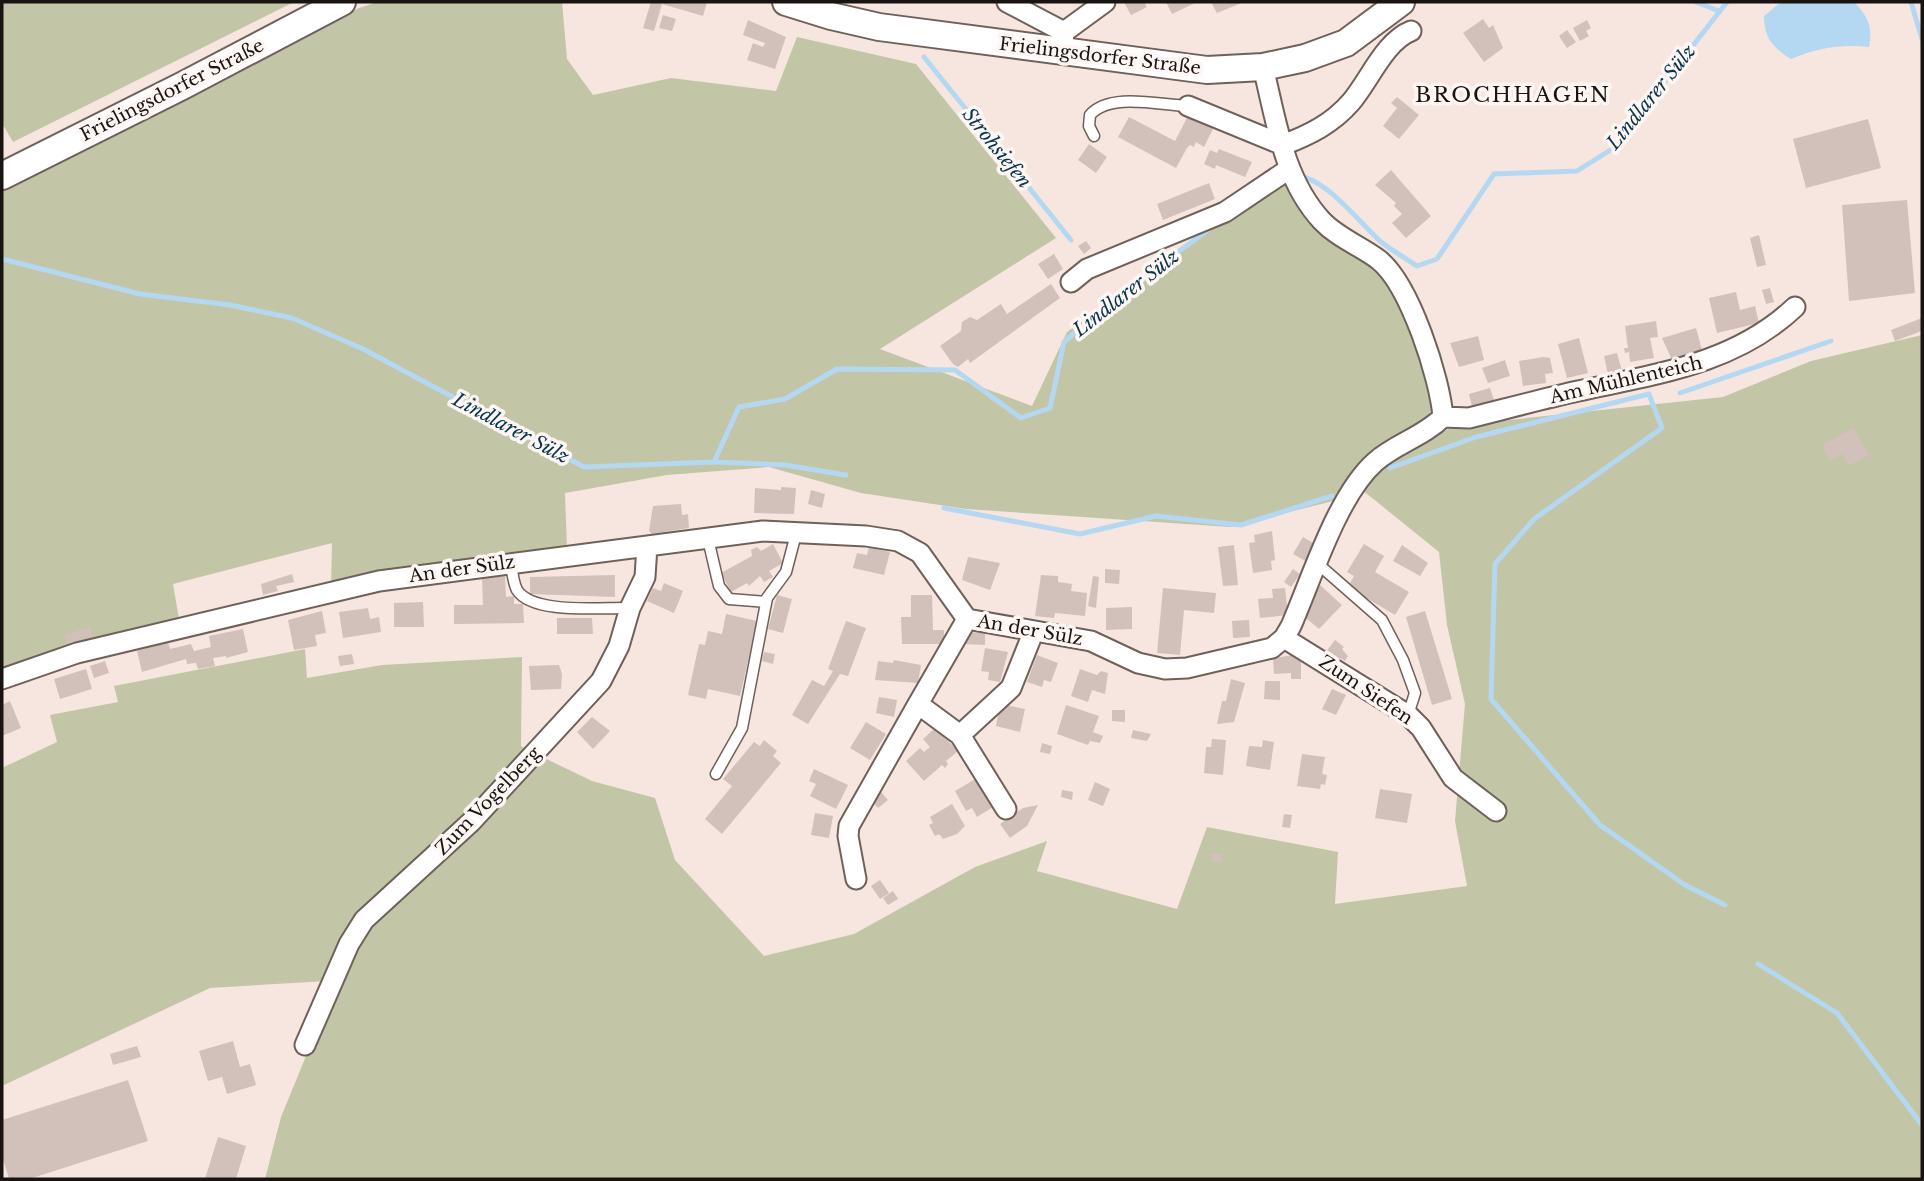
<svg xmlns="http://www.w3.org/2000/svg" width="1924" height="1181" viewBox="0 0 1924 1181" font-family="'Libre Baskerville',serif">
<rect width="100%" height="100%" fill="#f7e6df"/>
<!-- green -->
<path fill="#c3c5a7" d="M2,2H294L13,142L2,123Z
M378,2H562L567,59L593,95L671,78L776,91L797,37L916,64L1056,238L880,349L1032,406L1067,332L1286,176L1396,285L1434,399C1429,439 1379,447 1352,472C1345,478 1341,492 1337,500L1230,527L966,509L861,493L769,467L667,475L565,493L567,548L331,589L332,543L173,584L180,625L2,674V186L359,8Z
M1922,335V1179H265L281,1117L352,944L534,753L592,781L655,798L675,860L764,956L854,934L975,867L1047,841L1037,871L1177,909L1207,827L1338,852L1335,904L1467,886L1455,821L1465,704L1447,625L1439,552L1361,489L1378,470L1453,426L1723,397L1811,361Z
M305,649L307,678L382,665L522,657L521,746L529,751L382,897L327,981L210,988L2,1086V768L57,742L50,715L118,702L114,686Z"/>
<!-- water -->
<path fill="#b4d8f1" d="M1781,2H1854C1868,16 1873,27 1869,47C1841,44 1817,48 1791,59C1773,48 1764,38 1764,16Z"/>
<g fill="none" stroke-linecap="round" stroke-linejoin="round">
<!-- stream -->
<path stroke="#b4d8f1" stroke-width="5" d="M1696,2L1719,11
M1911,2L1922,39
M924,57L1071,240
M1299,176C1327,180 1359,222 1380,241C1391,250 1405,258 1417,266L1437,259L1494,174L1577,171L1612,149L1727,2
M2,259L140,294L230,305L292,318L363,349L584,467L714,462L739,407L785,399L837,369L955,370L1021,418L1050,408L1064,342L1114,299L1212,227
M1680,393L1831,341
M714,462L785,465L846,475
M1390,468L1476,437L1649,394L1662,428L1534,519L1495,564L1491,699L1600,825L1685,885L1725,905
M944,508L1080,534L1156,516L1241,525L1332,496
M1758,964L1837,1013L1922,1125"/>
</g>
<!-- building -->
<path fill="#d1c1ba" d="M651,2H707L703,16L662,4L654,31L643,28Z
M1124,2H1144L1147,7L1131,15Z
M1166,2H1197L1172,14Z
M1211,2H1244L1217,13Z
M663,15L676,19L672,31L659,28Z
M1483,19L1489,28L1493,25L1503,48L1484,62L1463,33Z
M748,20L786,37L775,69L747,60L753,43L763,47L765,43L743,35Z
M1587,20L1591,28L1586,31L1589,36L1580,41L1573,28Z
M1567,30L1576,42L1567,48L1559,36Z
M1397,97L1419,115L1399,139L1383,126L1397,108L1391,103Z
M1189,114L1214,127L1204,147L1196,142L1194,147L1190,145L1187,148L1176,168L1118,137L1129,117L1175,141Z
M1868,119L1881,168L1806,188L1793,139Z
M1089,144L1107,157L1096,173L1078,160Z
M1219,149L1252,162L1245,177L1216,165L1215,169L1204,164L1210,150L1217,153Z
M1391,170L1431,216L1406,238L1392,223L1402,214L1394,206L1396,203L1375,185Z
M1209,183L1215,199L1163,220L1157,204Z
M1907,200L1915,293L1849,301L1842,205Z
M1759,235L1766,265L1757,267L1750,238Z
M1086,241L1091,248L1084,254L1078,246Z
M1054,254L1063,269L1048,279L1038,264Z
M1051,284L1060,298L970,363L968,359L958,367L953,364L940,346L961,331L962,322L970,317L977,320L1001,304L1007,314Z
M1770,288L1774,302L1766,304L1762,290Z
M1736,292L1740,310L1755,306L1759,323L1717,333L1709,298Z
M1922,318V331L1895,341L1891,330Z
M1656,321L1658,337L1650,338L1654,358L1630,362L1629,352L1625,353L1624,348H1628L1625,326Z
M1696,328L1702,350L1672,360L1662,338Z
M1478,336L1484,360L1459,367L1450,343Z
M1579,338L1588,373L1567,378L1558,344Z
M1617,353L1622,371L1608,375L1604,356Z
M1543,357L1550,358L1553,373L1545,374L1546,383L1523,386L1519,361Z
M1505,360L1510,376L1488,383L1482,368Z
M1490,388L1494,400L1472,406L1469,394Z
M1854,428L1869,455L1849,466L1843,454L1830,460L1822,445Z
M781,487L796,488L794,514L754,513L755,488L781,490Z
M811,490L825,494L822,508L808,504Z
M681,504L682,515L688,514L689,528L652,534L649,531L653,506Z
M1272,531L1275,560L1271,561L1272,570L1253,573L1249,543L1255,542L1254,535Z
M1303,537L1318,546L1309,563L1293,554Z
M773,544L783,563L769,571L773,577L764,582L760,576L749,586L747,583L731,592L721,573L752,556L751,550L757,547L761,551Z
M1364,544L1384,556L1375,572L1409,592L1395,615L1348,587L1354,576L1347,572Z
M1234,545L1238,585L1223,586L1218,547Z
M1402,545L1428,563L1420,576L1393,561Z
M869,547L890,552L884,575L853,568L857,553L867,555Z
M968,557L1000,563L990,590L962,580Z
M1105,569L1120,570L1119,584L1105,583Z
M1293,569L1300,574L1291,587L1284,582Z
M292,574L294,582L276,586L278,591L263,595L261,584Z
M615,575V597L530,594V577Z
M1041,575L1058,576V582L1072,584L1071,591L1087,593L1085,616L1055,613L1054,618L1035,616Z
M505,576L506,597L514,596V604H523L524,623L454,624V605H483L482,577Z
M1093,576L1099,577L1096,608L1088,606Z
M664,583L683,591L674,613L647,601L653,588L661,591Z
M1320,585L1342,605L1319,629L1300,613Z
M1163,588L1216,593L1214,613L1184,610L1180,655L1157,653Z
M1285,588L1288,615L1260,618L1258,599L1273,598L1272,589Z
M777,595L792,599L783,633L768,629Z
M911,595H932L933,630H944V644H902L901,617H911Z
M423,602L424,627H394V603Z
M1132,607V629L1106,630V608Z
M368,608L370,619L379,617L381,632L343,638L339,612Z
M322,611L326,633L315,635L317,646L294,650L288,620Z
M1425,611L1452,699L1432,705L1406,617Z
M726,614L757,621L740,696L708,689L706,699L688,695L699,644L705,645L708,631L722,634Z
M557,618H592L593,634H557Z
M1249,620L1250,637L1233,638L1232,621Z
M846,621L866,628L848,676L840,674L808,724L792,715L812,680L824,686L833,671L828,669Z
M90,627L93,636L67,644L65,635Z
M243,629L248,652L226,658V656L213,658L215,666L198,669L196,663L187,664L186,659L142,672L137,651L168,642L170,649L191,644L194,651L211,647L209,636Z
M963,632L985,633V645L963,644Z
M1335,640L1344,647L1342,649L1348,656L1345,661L1340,658L1337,662L1325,653Z
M985,648L1008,652L1000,682L988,680L989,672L981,671Z
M764,652L775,654L773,664L762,661Z
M352,654L354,664L340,666L338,656Z
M1301,654V679H1291V673L1274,674L1273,658Z
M1037,655L1058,663L1051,682L1044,680L1042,687L1027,682Z
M894,660L921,665L918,683L875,680L878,661L893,663Z
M105,661L109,673L94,678L90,666Z
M559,665L562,674L561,689L531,690L529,666Z
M86,669L92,689L60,699L54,679Z
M1080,669L1097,675L1101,671L1108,673L1105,694L1092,690L1088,702L1071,696Z
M1231,679L1245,683L1234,722L1217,724L1222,701H1226Z
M1265,681H1280V700L1264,699Z
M1332,689L1346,695L1336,715L1322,709Z
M879,697L897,700L894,717L876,713Z
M10,701L21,728L2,736V705Z
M1000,704L1025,709L1020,732L996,726Z
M1066,705L1099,716L1093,732L1103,736L1100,743L1090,741L1088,745L1057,734Z
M1112,710H1125V722L1112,721Z
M592,717L610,731L593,749L577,732Z
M866,722L886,734L870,760L850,748Z
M935,728L958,751L946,761L948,764L945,768L942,765L924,781L906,761L920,748L924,752L930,747L923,739Z
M1133,730L1151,734L1147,741L1131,738Z
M1212,739L1226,740L1223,775L1204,773L1206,747H1211Z
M764,740L777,751L773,756L781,763L722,834L705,819L732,786L723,779L754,742L760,746Z
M1263,740L1274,742L1270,770L1246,766L1249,746L1262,747Z
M1042,743L1052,746L1050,754L1040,752Z
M1302,754L1325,757L1322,774L1327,775L1325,785L1321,784L1320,789L1297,786Z
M814,769L848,785L836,809L810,796L816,784L809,781Z
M977,778L993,807L977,817L972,808L966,811L955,791Z
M1095,782L1110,789L1103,806L1088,800Z
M1380,789L1412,794L1407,823L1375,818Z
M1062,790L1073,792L1072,800L1061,797Z
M881,792L888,800L878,808L871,800Z
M952,804L965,826L957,834L943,839L939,834L935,836L929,825L933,823L930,817Z
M1038,805L1027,826L1010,838L1000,824L1023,808Z
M815,813L833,816L829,838L811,835Z
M1284,814L1292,815L1290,828L1282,827Z
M1212,854H1222V862L1211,861Z
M880,880L889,893L880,899L871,886Z
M893,891L898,899L888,905L883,898Z
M233,1041L240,1067L250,1064L256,1085L227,1094L222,1077L208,1081L199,1051Z
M137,1046L141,1057L113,1065L110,1054Z
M128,1080L148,1141L29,1179H9L2,1156V1120Z
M218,1137L246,1146L236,1179H205Z"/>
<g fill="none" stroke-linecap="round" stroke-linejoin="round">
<defs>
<path id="service" d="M1094,136L1089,126L1090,115C1110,92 1159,105 1188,106
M708,539L719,586L729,599L766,602
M511,563C512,571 513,582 517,590C533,615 602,607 630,608
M1318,564L1382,620L1403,660L1415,693L1408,715
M716,774L742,728L767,598L786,572L796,534"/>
<path id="minor" d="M1007,2L1064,32L1062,52
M1064,32L1105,2
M1188,106L1283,145C1309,135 1332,124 1351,102C1369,81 1385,41 1411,31
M1071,282L1087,269L1225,212L1289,169
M1443,417L1469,418C1505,409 1542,399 1578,391C1656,374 1735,364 1795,307
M967,619L918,704L960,735L1011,688L1033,633
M1284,638L1408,715L1421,728L1453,778L1496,811
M2,679L77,653L379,581L763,531L866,536L898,541L920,553L967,619L1091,641L1138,663L1165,669L1187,668L1272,648L1284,638L1291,626C1312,578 1337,496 1375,462C1395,444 1423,437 1443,417C1440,378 1410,285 1379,260C1361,246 1338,238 1322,221C1283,179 1276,119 1263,67
M960,735L1006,809
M856,879L848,836L849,826L918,704
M305,1045L349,944L364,920L471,822L601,681L619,646L630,608L645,577L647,546"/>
<path id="secondary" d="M786,2L831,16L879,27L1207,70L1263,67L1305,58L1346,43L1401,2
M2,176L182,86L342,2"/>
</defs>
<!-- service casing -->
<use href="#service" stroke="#6f605a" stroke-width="13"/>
<!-- minor casing -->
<use href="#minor" stroke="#6f605a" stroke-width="23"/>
<!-- secondary casing -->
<use href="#secondary" stroke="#6f605a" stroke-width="30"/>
<!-- service -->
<use href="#service" stroke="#fff" stroke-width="10"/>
<!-- minor -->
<use href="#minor" stroke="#fff" stroke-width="19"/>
<!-- secondary -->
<use href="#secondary" stroke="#fff" stroke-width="26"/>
</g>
<g text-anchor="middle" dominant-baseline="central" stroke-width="7" stroke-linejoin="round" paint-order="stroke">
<!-- street labels -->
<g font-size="18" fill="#191311" stroke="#fdf6f3">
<text transform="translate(1100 56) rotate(7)">Frielingsdorfer Straße</text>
<text transform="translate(172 90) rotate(-27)">Frielingsdorfer Straße</text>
<text transform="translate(1626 380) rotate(-13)">Am Mühlenteich</text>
<text transform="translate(462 569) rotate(-8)">An der Sülz</text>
<text transform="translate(1030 630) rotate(10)">An der Sülz</text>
<text transform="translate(1366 690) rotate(34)">Zum Siefen</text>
<text transform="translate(488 801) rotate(-46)">Zum Vogelberg</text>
</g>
<!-- water labels -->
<g font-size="19" font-style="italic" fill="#06354e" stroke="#fdf6f3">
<text transform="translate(1651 97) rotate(-51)">Lindlarer Sülz</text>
<text transform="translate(997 148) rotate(51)">Strohsiefen</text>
<text transform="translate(1126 293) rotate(-38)">Lindlarer Sülz</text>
<text transform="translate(511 428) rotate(28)">Lindlarer Sülz</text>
</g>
<!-- quarter labels -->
<g font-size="21" letter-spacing="2" fill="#191311" stroke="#fdf6f3">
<text x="1513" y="95">BROCHHAGEN</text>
</g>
</g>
<!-- border -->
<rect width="1924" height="1181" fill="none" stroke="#191311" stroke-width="7"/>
</svg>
